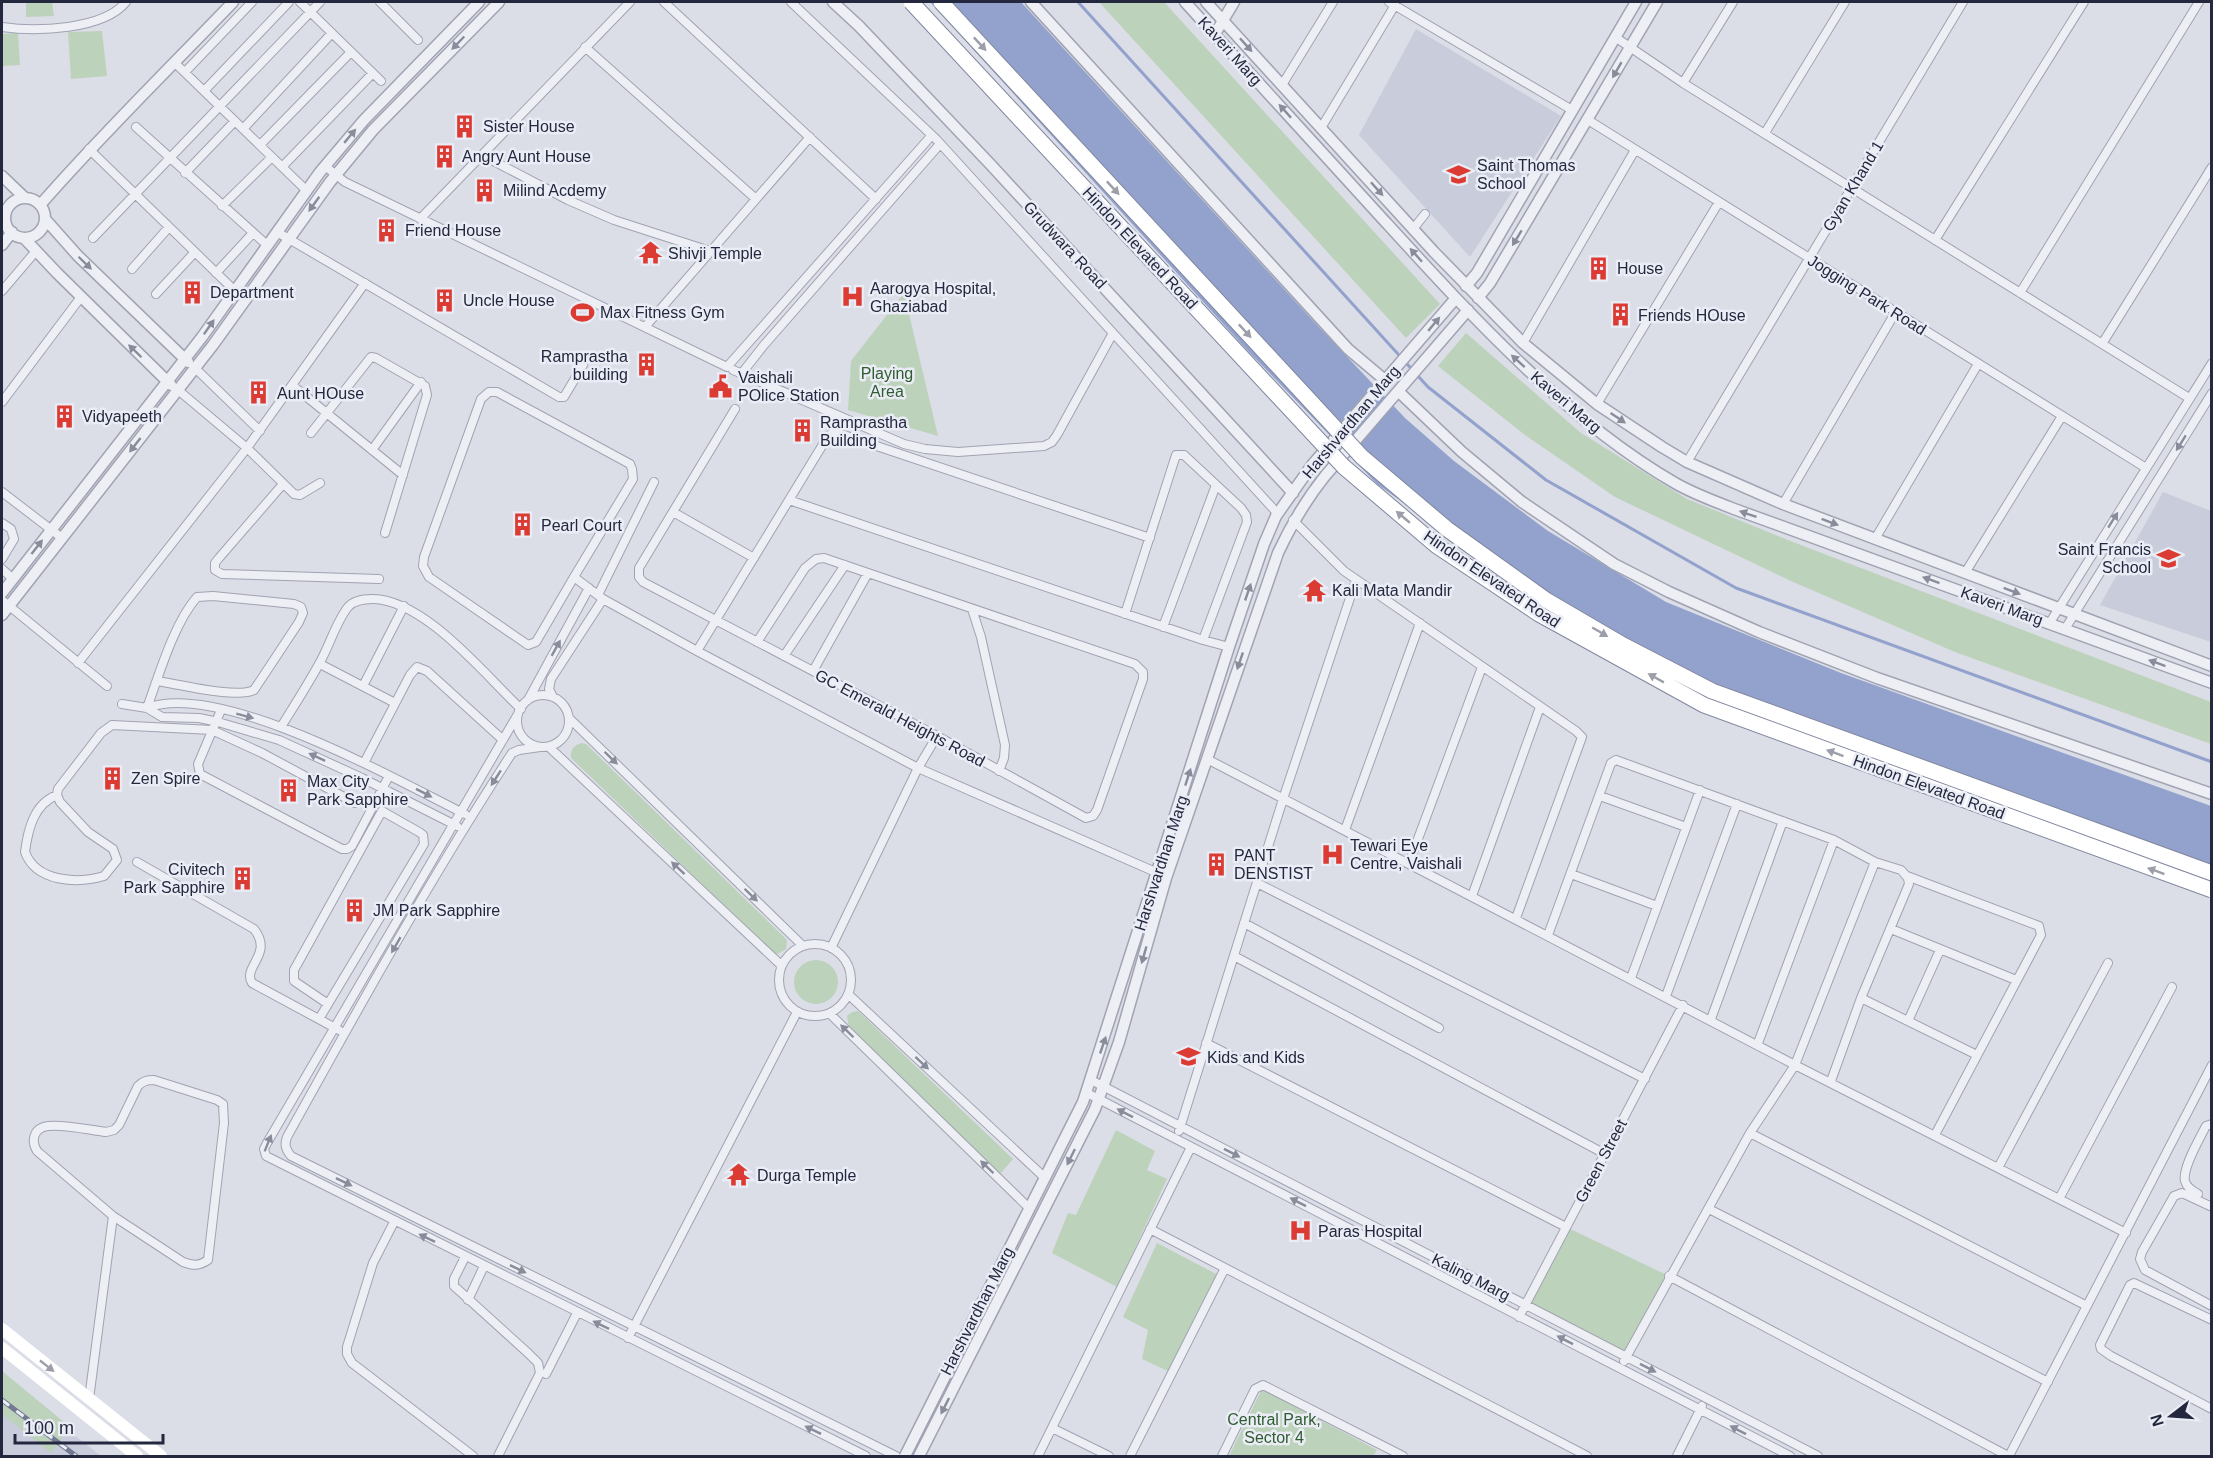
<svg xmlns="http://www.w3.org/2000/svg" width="2213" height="1458" viewBox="0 0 2213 1458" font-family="Arial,sans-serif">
<rect width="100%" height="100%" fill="#dbdde7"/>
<!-- built -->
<path fill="#c9ccda" d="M1416,29L1561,116L1470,257L1359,135Z
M2163,492L2211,511V642L2100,605Z
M2,1378L101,1456H2Z"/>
<!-- green -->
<path fill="#bdd2bb" d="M26,2H52L54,16L26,17Z
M1099,2H1164L1440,304L1406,338Z
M102,31L107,76L71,79L68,32Z
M18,33L20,65L2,66V34Z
M904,293L938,436L848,410L851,361Z
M1466,333L1581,433L1687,499L1793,542L2211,702V744L1955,652L1791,581L1615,497L1525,435L1438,366Z
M582,743L586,744L787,940L786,949L776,955L571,758C570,750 574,745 582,743Z
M794 982a22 22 0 1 1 44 0a22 22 0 1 1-44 0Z
M858,1011L1013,1159L1000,1174L849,1027L847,1016L852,1012Z
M1116,1130L1155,1151L1147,1170L1167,1179L1117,1287L1052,1253L1068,1213L1076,1215Z
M1566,1227L1669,1276L1626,1357L1526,1305Z
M1157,1243L1220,1276L1172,1373L1142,1359L1148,1330L1123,1317Z
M2,1371L70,1427L51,1453L2,1414Z
M1262,1389L1377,1450L1373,1456H1229Z"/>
<!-- water -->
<path fill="#92a2cc" d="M930,2H1021L1317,325L1405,418L1454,461L1548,531L1666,602L1841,673L2211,806V875L1945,780L1764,720L1554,610L1377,484L1247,350Z"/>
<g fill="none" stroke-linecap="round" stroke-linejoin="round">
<!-- stream -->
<path stroke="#92a2cc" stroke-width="3" d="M1078,2L1428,387L1546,480L1736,588L2212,762"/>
<defs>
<path id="minor" d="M300,2L381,81
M380,2L418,40
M664,2L876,199
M791,2L937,140L1278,514
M1389,2L1572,110
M2,27C36,32 103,30 126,2
M1615,37L1683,83L2189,398
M585,47L756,199
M175,63L307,191
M185,72L252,2
M1683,83L1733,2
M1282,85L1333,2
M204,91L289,2
M1588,120L2146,468
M136,127L267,245
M1321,128L1395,5
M243,129L332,33
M1765,133L1845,2
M260,145L351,52
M89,149L235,291
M482,155L568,200L614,220L710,251
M325,166L345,182L727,367L932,135
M282,167L372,74
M185,173L235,121
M222,206L272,157
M420,219L630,2
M1413,229L1425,214
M277,232L559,397H564L583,365
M93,238L320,2
M1935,240L2084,2
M132,269L169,227
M216,273L253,233
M2,291L36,251
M2020,293L2199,2
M156,294L195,252
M645,327L810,137
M1523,343L1635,150
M2102,344L2212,167
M195,368L260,431
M733,370L904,444L925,449L958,452L1044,446L1052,442L1057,435L1113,333
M742,373L764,345L940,144
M292,385L403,475
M178,390L247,448L294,494L300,495L320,483
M2,402L81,297
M1597,404L1719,202
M735,409L639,568V577L643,582L937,736L1086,818L1093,816L1097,810L1143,679V672L1135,664L824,558L816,559L805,568L757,642
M311,433L371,357L376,358L425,386L427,395L385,533
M372,450L421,382
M1687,462L1963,2
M283,484L219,558L215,563V570L222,574L379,579
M2,492L62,538
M789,500L1203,640L1229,647
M1783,504L1895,313
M673,512L754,558
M1293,520L1344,571L1576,731L1582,737L1516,918
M2,523L11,529L14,539L2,559
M1875,539L1978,364
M2,569L13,579
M1965,573L2062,416
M574,577L633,479L632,469L630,464L497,392H489L481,399L424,557L423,566L429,577L528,645L536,642L574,577L603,599L697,651L918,768L1160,874
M598,595L654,482
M2,600L107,686
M972,609L981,637L1005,745L1004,758L999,771
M1125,614L1176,455H1184L1241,508L1246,515L1247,522L1203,640
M2049,624L2212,363
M1163,627L1216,485
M2065,629L2212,393
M697,651L828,436L835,432L1150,538
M784,656L845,565
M78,663L247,448L365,283
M320,664L395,703
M813,671L868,573
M363,686L404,606
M517 721a26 26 0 1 1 52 0a26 26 0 1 1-52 0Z
M553,697L549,689L551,679L603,599
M528,700L589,588
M122,704L147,708L162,717L199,718L218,722L279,740L362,778L457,826
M147,708C159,675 174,623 197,597L213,596L294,604L301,607L303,613L299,622L254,690C237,699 178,684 157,681
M147,708C220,680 396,780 465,814
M221,710L198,764L200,774L342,849H347L352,846L389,776
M518,714L267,1143L264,1149L266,1156L866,1456
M569,718L803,946
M281,727C294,706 307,686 319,664C329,647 336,622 348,607C354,600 364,599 373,599C425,600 484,674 521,709
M540,747L519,750L512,753C431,877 359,1007 287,1137C284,1145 286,1150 291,1156L896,1456
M549,747L781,965
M1207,759L1795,1065L2126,1233
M364,763L410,675L417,667L427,671L503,740
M57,795C34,804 28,829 25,852C36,882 77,884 104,876L117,860L113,849L88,832L60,802L57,795L58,789L101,733L112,725L212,730L262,753L355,803
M1600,796L1686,827
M1345,830L1420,623
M137,862L254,929C274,954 242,967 252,983L339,1030
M1409,863L1482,667
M1571,874L1657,906
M1907,876L2039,926L2041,935L1935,1135
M1257,883L1645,1079
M1472,896L1540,707
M1244,923L1439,1028
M1891,929L2016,980
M1548,935L1611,763L1616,760L1834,840L1875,862L1901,870L1908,878L1909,884L1861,998L1831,1081
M779 980a36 36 0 1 1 72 0a36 36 0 1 1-72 0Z
M831,948L918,768L937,736
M1234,956L1605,1154
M1631,978L1700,790
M848,994L1044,1177
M1666,996L1737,804
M1861,998L1977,1055
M830,1014L1029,1208
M319,1019L424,844L423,835L419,832L382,811L294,970V981L328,1004
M1711,1019L1783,821
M1908,1021L1940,950
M1206,1043L1566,1227
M1758,1043L1834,840
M1091,1080L1818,1456
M1087,1093L1790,1456
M1179,1131L1283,799L1356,580
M1750,1133L2087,1306
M1998,1168L2108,963
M2198,1194C2192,1190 2187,1188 2185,1181C2182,1168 2200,1138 2206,1126L2212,1124
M2059,1199L2172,987
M2212,1207L2182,1193L2174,1196L2142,1252L2140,1259L2145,1270L2212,1306
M1709,1209L2048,1382
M394,1222L373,1263L347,1347V1354L352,1363L473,1456
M1150,1229L1587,1456
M465,1257L454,1279V1286L528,1353L538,1363L540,1373L498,1456
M1669,1276L2008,1456
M468,1300L484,1266
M1519,1317L1683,1005
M2212,1320L2134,1283L2130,1285L2100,1345L2101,1349L2111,1356L2212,1409
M628,1338L797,1012
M1624,1361L1750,1133L1795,1065L1875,862
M546,1374L577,1313
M89,1399L113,1216L37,1151C31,1141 33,1128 48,1126C65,1124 89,1130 106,1132L114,1130L119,1125L138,1086C143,1081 147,1080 154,1080L217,1100L223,1104L224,1123L208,1260C199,1266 193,1266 183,1262L113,1216
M1052,1428L1109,1456
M1038,1456L1191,1147
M1130,1456L1225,1268
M1222,1456L1255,1389L1263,1385L1403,1456
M1677,1456L1702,1406
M2009,1456L2212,1065"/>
<path id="tertiary" d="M833,2L859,26L991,165L1293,493
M1031,2L1348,349L1386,381
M1185,2C1250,73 1315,145 1380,216C1466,310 1564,419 1675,483C1694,494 1716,502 1737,510L2212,683
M1206,2L1434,252L1523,343L1597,404L1662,447L1687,462L1783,504L2212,666
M1215,34L1234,2
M2,176L24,197
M5 218a20 20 0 1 1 40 0a20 20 0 1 1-40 0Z
M41,204C102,134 169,69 233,2
M46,220L78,256L188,362
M24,238L57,273L171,385
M2,245L12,232
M1466,286L1477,273L1636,2
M1478,298L1490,283L1657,2
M1399,392L1462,452L1522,502L1614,564L1669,592L1759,632L1877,678L2212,794
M2,593L202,337L320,172L364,120L479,2
M2,615L213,345L330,182L373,130L499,2
M905,1456L1083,1102L1229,647L1264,544L1276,516L1312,465L1456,298
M919,1456L1095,1109L1119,1042L1166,878L1278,553C1292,523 1305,501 1325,476L1468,310"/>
</defs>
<!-- minor casing -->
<use href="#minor" stroke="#a0a3b1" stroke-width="10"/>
<!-- tertiary casing -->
<use href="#tertiary" stroke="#a0a3b1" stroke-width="13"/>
<!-- minor -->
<use href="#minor" stroke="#eeeff5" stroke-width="8"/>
<!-- tertiary -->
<use href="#tertiary" stroke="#eeeff5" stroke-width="10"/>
<!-- secondary -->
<path stroke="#fff" stroke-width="12" d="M2,1329L161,1456
M2,1348L137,1456"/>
<defs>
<path id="rail" d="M2,1400L76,1456"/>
</defs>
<!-- rail casing -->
<use href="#rail" stroke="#737992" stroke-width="5"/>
<!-- rail -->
<use href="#rail" stroke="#eaedf5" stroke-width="3" stroke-dasharray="9" stroke-linecap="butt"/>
<defs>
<path id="motorway-bridge" d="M911,2L1344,467L1437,546L1539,614L1704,705L2212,890
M941,2L1362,457L1447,529L1546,600L1623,645L1712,691L2212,873"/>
</defs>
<!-- motorway-bridge casing -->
<use href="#motorway-bridge" stroke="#81879f" stroke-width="17" stroke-linecap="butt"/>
<!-- motorway-bridge -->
<use href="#motorway-bridge" stroke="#fff" stroke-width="15"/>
</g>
<!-- one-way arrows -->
<defs><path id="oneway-solid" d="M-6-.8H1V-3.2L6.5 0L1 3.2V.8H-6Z" transform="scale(1.5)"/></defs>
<g fill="#898c9a">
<use href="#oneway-solid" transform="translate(458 43) rotate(134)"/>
<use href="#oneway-solid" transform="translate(1246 45) rotate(48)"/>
<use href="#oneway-solid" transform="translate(1617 70) rotate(120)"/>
<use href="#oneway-solid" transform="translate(1285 111) rotate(-132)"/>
<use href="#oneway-solid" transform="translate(350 136) rotate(-50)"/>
<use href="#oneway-solid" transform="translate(1377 189) rotate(48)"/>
<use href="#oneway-solid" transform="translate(314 204) rotate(126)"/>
<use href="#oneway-solid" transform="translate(1517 238) rotate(121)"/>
<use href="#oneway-solid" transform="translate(1416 255) rotate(-132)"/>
<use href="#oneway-solid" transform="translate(85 263) rotate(44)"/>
<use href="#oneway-solid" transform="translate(1434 324) rotate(-50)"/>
<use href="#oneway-solid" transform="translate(209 327) rotate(-55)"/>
<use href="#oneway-solid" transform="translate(135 351) rotate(-136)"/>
<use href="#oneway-solid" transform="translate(1518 361) rotate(-138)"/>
<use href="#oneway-solid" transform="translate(1618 418) rotate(34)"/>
<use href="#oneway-solid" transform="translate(2181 443) rotate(122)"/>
<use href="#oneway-solid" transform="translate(135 445) rotate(128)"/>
<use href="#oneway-solid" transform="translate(1748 514) rotate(-161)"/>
<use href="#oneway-solid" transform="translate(2113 520) rotate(-58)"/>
<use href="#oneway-solid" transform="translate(1830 522) rotate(21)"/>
<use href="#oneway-solid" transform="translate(37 547) rotate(-52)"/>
<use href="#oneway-solid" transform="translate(1931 580) rotate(-160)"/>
<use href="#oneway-solid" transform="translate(2012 591) rotate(21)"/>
<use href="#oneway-solid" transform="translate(1248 592) rotate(-71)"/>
<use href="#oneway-solid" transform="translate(556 648) rotate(-61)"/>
<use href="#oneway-solid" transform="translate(1240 661) rotate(109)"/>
<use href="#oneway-solid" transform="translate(2157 663) rotate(-160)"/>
<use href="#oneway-solid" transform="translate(245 716) rotate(15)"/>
<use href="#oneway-solid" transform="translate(317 757) rotate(-155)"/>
<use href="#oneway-solid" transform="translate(611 758) rotate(44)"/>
<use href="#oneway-solid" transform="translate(1188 777) rotate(-72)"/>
<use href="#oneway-solid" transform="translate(496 778) rotate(123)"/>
<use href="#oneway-solid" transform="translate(424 793) rotate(27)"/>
<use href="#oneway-solid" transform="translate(678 868) rotate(-137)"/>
<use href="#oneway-solid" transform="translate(751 895) rotate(44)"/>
<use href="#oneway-solid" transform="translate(396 945) rotate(120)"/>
<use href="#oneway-solid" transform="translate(1144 955) rotate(106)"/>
<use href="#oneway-solid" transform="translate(847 1031) rotate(-136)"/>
<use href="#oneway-solid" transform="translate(1103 1045) rotate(-71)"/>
<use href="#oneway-solid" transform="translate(922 1063) rotate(43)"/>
<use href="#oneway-solid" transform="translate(1125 1113) rotate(-153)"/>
<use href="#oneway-solid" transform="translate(268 1143) rotate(-68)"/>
<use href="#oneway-solid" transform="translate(1232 1153) rotate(27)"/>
<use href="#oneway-solid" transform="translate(1071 1157) rotate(116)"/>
<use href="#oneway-solid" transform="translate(987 1167) rotate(-136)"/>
<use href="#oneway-solid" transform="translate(344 1182) rotate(26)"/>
<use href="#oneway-solid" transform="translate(1298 1202) rotate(-153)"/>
<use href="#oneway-solid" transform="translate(427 1238) rotate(-154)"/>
<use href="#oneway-solid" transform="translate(518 1269) rotate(26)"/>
<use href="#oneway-solid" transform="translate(601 1325) rotate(-154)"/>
<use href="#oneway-solid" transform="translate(1565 1340) rotate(-153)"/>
<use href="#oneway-solid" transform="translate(1648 1368) rotate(27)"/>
<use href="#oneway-solid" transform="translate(945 1406) rotate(117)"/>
<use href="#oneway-solid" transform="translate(813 1430) rotate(-154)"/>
<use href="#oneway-solid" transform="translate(1738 1430) rotate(-153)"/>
</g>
<g fill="#9c9ea9">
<use href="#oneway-solid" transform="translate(980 44) rotate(47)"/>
<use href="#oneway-solid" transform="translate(1113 188) rotate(47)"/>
<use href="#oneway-solid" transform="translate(1245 331) rotate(47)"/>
<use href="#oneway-solid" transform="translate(1403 517) rotate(-140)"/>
<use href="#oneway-solid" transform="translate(1600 632) rotate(30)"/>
<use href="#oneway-solid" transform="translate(1656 678) rotate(-151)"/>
<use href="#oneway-solid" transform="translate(1835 753) rotate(-160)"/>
<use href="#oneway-solid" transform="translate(2156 871) rotate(-160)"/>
<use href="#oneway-solid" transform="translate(47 1366) rotate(38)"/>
</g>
<!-- icons -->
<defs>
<symbol id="building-bare" viewBox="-9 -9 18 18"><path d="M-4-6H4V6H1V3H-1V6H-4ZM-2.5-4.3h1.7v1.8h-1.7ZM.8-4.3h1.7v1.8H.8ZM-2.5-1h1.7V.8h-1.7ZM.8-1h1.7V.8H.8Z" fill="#db3b32" stroke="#eaedf5" stroke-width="2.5" paint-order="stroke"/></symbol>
<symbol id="school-bare" viewBox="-9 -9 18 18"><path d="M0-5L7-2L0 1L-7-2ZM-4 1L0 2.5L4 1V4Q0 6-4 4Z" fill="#db3b32" stroke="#eaedf5" stroke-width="2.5" paint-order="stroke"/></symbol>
<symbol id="temple-bare" viewBox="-9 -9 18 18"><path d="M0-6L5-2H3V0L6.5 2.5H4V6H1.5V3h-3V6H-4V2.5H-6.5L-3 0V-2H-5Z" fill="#db3b32" stroke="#eaedf5" stroke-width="2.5" paint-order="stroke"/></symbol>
<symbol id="hospital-bare" viewBox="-9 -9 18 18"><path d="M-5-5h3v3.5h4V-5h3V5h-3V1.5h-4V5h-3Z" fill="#db3b32" stroke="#eaedf5" stroke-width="2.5" paint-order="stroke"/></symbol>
<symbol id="stadium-bare" viewBox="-9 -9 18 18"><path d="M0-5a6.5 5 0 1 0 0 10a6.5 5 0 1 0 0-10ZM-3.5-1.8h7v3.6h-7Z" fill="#db3b32" stroke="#eaedf5" stroke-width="2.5" paint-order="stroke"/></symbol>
<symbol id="civic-bare" viewBox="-9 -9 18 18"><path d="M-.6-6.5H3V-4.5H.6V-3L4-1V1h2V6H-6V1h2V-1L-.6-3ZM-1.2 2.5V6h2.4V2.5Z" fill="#db3b32" stroke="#eaedf5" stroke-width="2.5" paint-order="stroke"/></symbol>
</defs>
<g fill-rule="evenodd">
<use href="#building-bare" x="448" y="110" width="33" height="33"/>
<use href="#building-bare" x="428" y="140" width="33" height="33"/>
<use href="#school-bare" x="1442" y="158" width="33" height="33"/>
<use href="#building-bare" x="468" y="174" width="33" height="33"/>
<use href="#building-bare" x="370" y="214" width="33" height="33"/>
<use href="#temple-bare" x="634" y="236" width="33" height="33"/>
<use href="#building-bare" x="1582" y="252" width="33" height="33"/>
<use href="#building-bare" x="176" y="276" width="33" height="33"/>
<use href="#hospital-bare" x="836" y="280" width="33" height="33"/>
<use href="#building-bare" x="428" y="284" width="33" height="33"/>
<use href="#stadium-bare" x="566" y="296" width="33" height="33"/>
<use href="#building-bare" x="1604" y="298" width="33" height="33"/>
<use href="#building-bare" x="630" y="348" width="33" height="33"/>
<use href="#civic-bare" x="704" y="370" width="33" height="33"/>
<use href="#building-bare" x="242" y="376" width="33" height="33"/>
<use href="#building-bare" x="48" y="400" width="33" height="33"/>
<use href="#building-bare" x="786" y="414" width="33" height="33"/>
<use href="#building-bare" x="506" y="508" width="33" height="33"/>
<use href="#school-bare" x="2152" y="542" width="33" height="33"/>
<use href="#temple-bare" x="1298" y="574" width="33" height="33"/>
<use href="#building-bare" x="96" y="762" width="33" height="33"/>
<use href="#building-bare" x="272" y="774" width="33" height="33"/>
<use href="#hospital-bare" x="1316" y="838" width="33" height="33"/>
<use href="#building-bare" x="1200" y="848" width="33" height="33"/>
<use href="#building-bare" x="226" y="862" width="33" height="33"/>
<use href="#building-bare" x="338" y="894" width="33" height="33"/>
<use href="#school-bare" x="1172" y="1040" width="33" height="33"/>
<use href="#temple-bare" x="722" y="1158" width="33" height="33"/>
<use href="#hospital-bare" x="1284" y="1214" width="33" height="33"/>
</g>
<g text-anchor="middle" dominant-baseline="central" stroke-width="5" stroke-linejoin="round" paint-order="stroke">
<!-- street labels -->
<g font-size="16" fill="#24283f" stroke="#eaedf5">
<text transform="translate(1230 51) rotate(48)">Kaveri Marg</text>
<text transform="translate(1853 186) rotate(-59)">Gyan Khand 1</text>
<text transform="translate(1065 245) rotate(47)">Grudwara Road</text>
<text transform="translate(1140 248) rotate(47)">Hindon Elevated Road</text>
<text transform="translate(1867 295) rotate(32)">Jogging Park Road</text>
<text transform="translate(1566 402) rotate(40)">Kaveri Marg</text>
<text transform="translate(1351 422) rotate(-50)">Harshvardhan Marg</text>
<text transform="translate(1492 579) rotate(34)">Hindon Elevated Road</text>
<text transform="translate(2002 606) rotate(20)">Kaveri Marg</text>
<text transform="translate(900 718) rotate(28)">GC Emerald Heights Road</text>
<text transform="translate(1929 787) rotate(20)">Hindon Elevated Road</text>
<text transform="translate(1161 863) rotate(-72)">Harshvardhan Marg</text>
<text transform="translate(1601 1161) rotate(-62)">Green Street</text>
<text transform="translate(1471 1277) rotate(27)">Kaling Marg</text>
<text transform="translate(977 1311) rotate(-63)">Harshvardhan Marg</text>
</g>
<!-- poi labels -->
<g font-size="16" fill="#24283f" stroke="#eaedf5" text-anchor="start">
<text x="483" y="126">Sister House</text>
<text x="462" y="156">Angry Aunt House</text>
<text x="1477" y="165">Saint Thomas<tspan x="1477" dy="18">School</tspan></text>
<text x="503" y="190">Milind Acdemy</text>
<text x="405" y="230">Friend House</text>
<text x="668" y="253">Shivji Temple</text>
<text x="1617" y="268">House</text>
<text x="870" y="288">Aarogya Hospital,<tspan x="870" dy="18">Ghaziabad</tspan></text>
<text x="210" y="292">Department</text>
<text x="463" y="300">Uncle House</text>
<text x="600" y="312">Max Fitness Gym</text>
<text x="1638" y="315">Friends HOuse</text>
<text x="628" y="356" text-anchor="end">Ramprastha<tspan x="628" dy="18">building</tspan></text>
<text x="738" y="377">Vaishali<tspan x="738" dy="18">POlice Station</tspan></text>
<text x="277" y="393">Aunt HOuse</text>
<text x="82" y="416">Vidyapeeth</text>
<text x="820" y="422">Ramprastha<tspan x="820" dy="18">Building</tspan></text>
<text x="541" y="525">Pearl Court</text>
<text x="2151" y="549" text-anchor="end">Saint Francis<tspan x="2151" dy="18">School</tspan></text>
<text x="1332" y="590">Kali Mata Mandir</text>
<text x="131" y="778">Zen Spire</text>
<text x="307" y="781">Max City<tspan x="307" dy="18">Park Sapphire</tspan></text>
<text x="1350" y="845">Tewari Eye<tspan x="1350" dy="18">Centre, Vaishali</tspan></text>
<text x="1234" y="855">PANT<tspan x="1234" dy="18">DENSTIST</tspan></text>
<text x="225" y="869" text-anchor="end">Civitech<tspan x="225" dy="18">Park Sapphire</tspan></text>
<text x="373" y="910">JM Park Sapphire</text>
<text x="1207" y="1057">Kids and Kids</text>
<text x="757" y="1175">Durga Temple</text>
<text x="1318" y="1231">Paras Hospital</text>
</g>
<!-- park labels -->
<g font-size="16" fill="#305c31" stroke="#eaedf5">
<text x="887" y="373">Playing<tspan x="887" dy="18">Area</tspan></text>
<text x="1274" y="1419">Central Park,<tspan x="1274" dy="18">Sector 4</tspan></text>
</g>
</g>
<!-- border -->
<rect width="2213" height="1458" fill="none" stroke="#24283f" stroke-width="6"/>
<!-- north arrow -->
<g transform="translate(2171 1416) rotate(253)" stroke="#eaedf5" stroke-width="4.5" paint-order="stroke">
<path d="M0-4.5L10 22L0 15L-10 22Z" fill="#24283f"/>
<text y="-9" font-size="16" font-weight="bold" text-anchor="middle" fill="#24283f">N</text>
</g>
<!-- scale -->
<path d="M15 1434v9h148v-9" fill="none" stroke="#24283f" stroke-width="3"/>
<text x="24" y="1434" font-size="18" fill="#24283f" stroke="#eaedf5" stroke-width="4.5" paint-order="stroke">100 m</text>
</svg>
